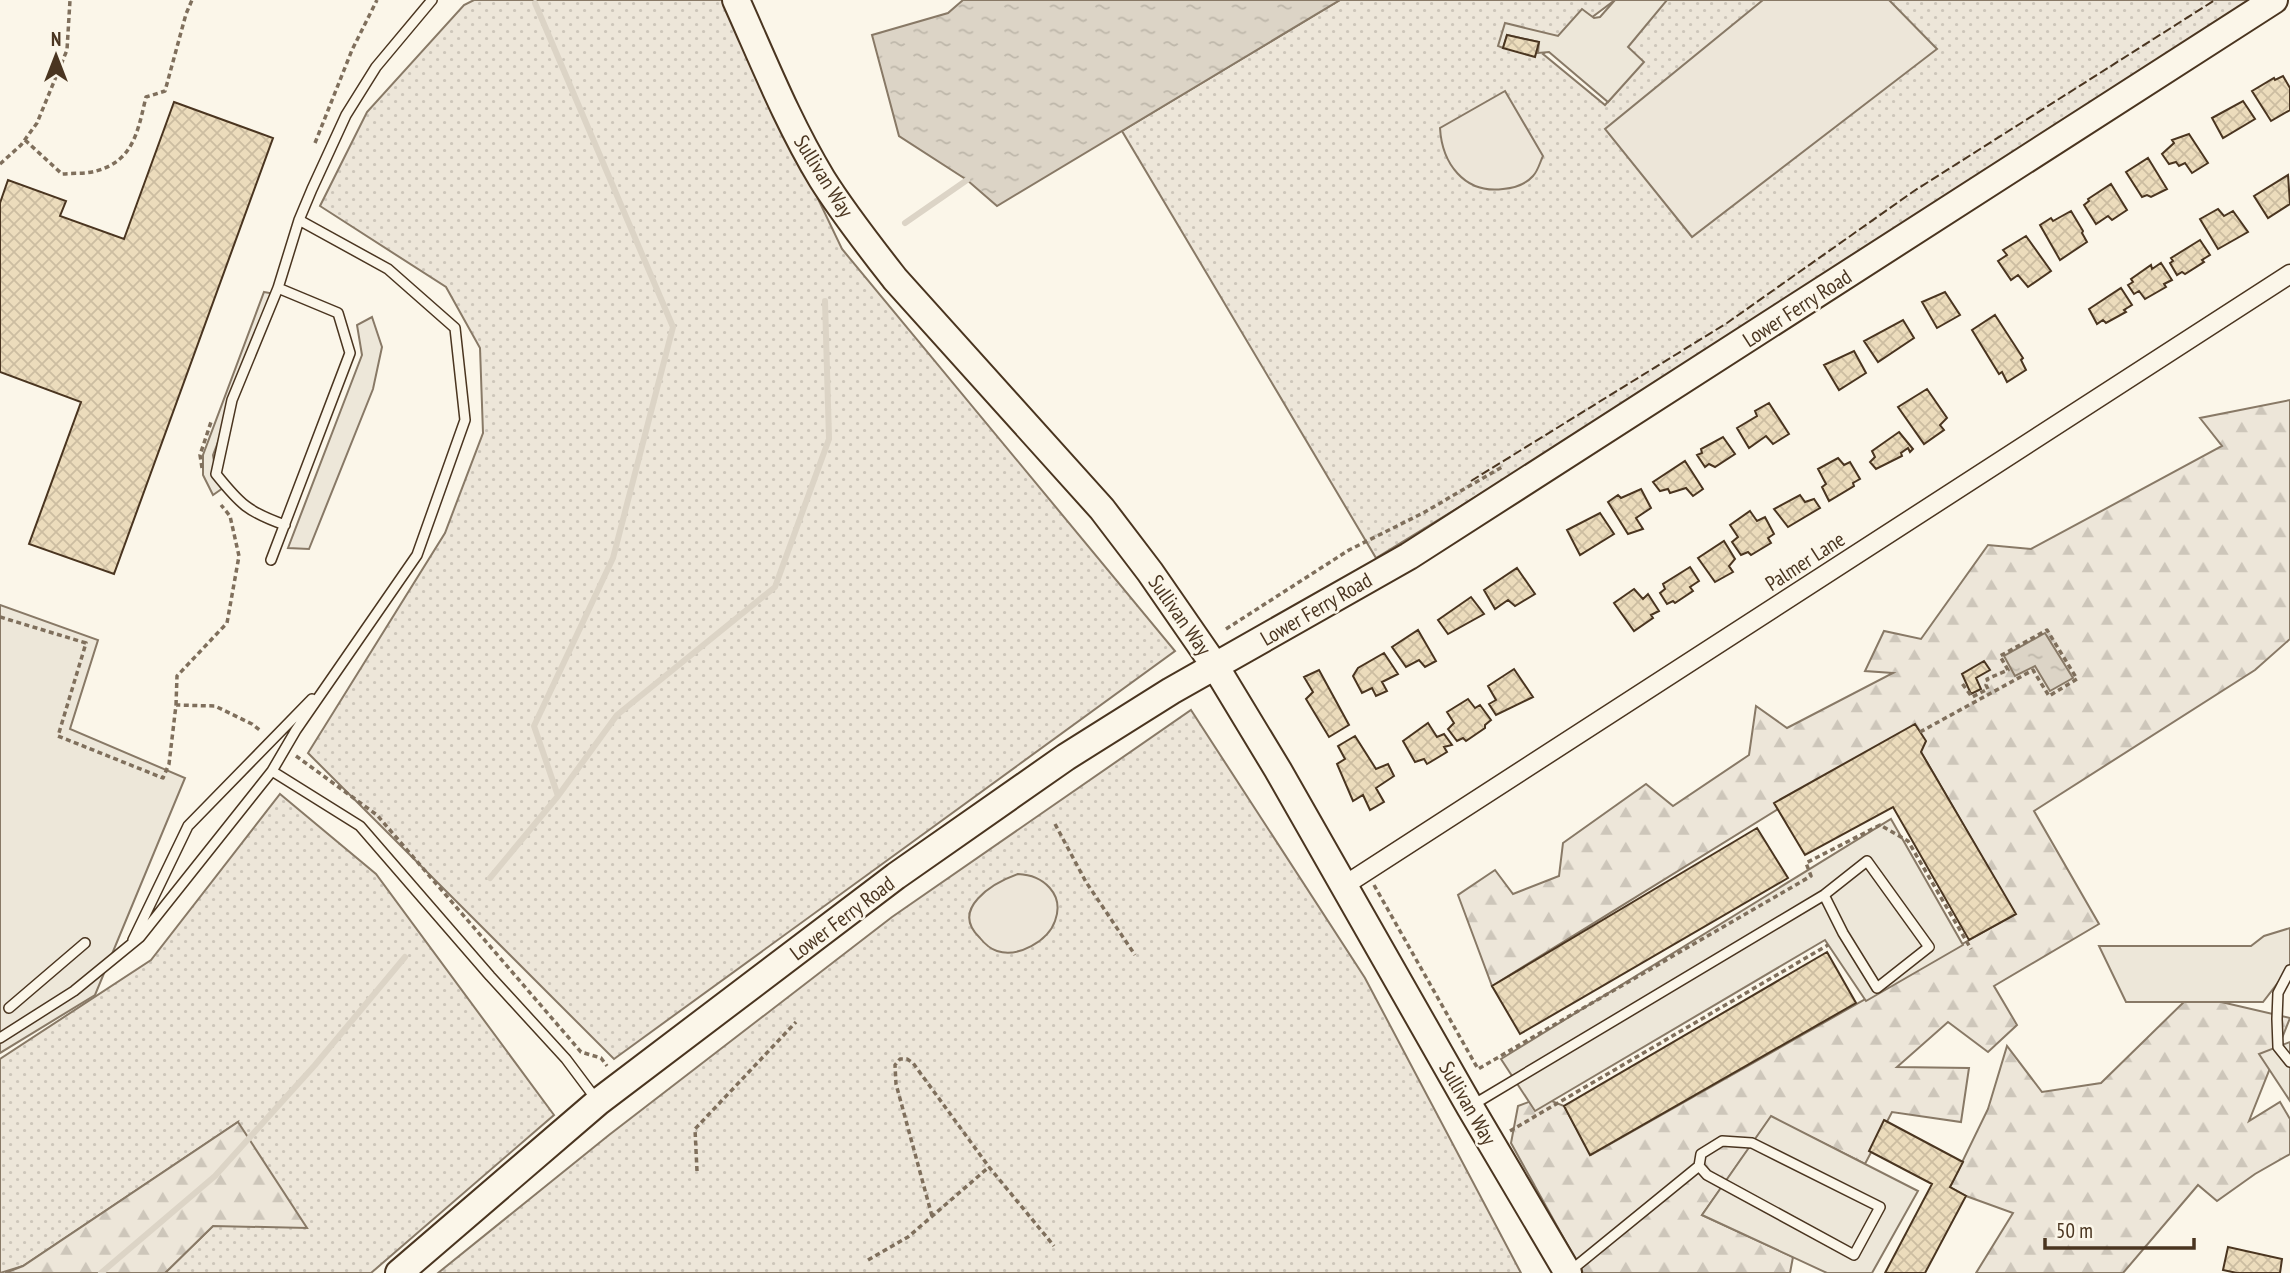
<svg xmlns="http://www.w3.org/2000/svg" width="2290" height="1273" viewBox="0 0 2290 1273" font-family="'PT Sans Narrow',sans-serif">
<defs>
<pattern id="grass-dots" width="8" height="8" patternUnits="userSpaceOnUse" patternTransform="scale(1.75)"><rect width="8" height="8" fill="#ede6d9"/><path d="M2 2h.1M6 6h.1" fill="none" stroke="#cdc6ba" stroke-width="1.8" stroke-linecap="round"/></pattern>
<pattern id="forest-firs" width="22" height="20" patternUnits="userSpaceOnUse" patternTransform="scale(1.75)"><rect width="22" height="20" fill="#ede6d9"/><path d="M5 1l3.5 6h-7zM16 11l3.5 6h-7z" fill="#cdc6ba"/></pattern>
<pattern id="water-ripples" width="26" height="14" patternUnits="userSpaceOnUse" patternTransform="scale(1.75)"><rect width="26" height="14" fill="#dcd4c6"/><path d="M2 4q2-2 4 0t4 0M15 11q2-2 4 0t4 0" fill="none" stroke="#beb7aa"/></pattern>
<pattern id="building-cross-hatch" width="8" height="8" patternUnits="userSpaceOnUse" patternTransform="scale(1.75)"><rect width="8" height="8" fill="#ecdcbc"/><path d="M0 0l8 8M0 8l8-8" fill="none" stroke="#ccbda1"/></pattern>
</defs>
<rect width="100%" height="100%" fill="#fbf6e9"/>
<!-- grass -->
<path fill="url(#grass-dots)" stroke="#887966" stroke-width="2" d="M474,0H723L842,249L1175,651L614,1059L308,753L445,533L483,433L480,348L446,287L320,206L367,112L464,5Z
M1340,0H1615L1543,54L1605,105L1638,67L1615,46L1655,0H2267L2143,89L1376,558L1122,131Z
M1191,710L1365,978L1521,1273H438L609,1135L892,917Z
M280,794L376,874L554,1115L371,1273H165L213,1226L238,1122L23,1266L0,1273V1059L151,960Z"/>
<!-- forest -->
<path fill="url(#forest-firs)" stroke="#887966" stroke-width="2" d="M2290,400V639L2255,670L2034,811L2099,924L1994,986L2017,1025L1988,1052L1948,1022L1897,1067L1969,1068L1961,1122L1892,1112L1865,1164L1771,1117L1702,1215L1793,1257L1790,1273H1583L1511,1143L1518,1106L1542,1097L1564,1106L1591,1155L2015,914L1921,752L1914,725L1492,986L1458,895L1495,870L1513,894L1559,876L1563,843L1646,784L1673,806L1749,755L1756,706L1787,728L1893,673L1865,671L1884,631L1921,639L1988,545L2031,549L2222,446L2200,418Z
M2191,995L2290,1018L2249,1121L2280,1102L2290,1119V1154L2255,1174L2217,1201L2198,1185L2123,1273H1976L2013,1213L1966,1196L1950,1187L1988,1109L2007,1046L2042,1092L2101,1083Z
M238,1122L307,1228L213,1226L165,1273H5L23,1266Z"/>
<!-- pitch -->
<path fill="#ede6d9" stroke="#887966" stroke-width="2" d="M1763,0H1889L1937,49L1692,237L1605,129Z
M1505,91L1543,156C1540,162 1538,171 1533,176C1525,185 1514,188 1503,189C1464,194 1442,163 1440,128Z
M1018,874C1043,875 1065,894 1055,921C1048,941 1018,958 997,951C991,949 984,943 980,938C949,909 993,883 1018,874Z"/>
<!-- parking -->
<path fill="#ede7d9" stroke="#887966" stroke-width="2" d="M1615,0H1667L1628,47L1644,62L1608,102L1549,52L1538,53L1539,42L1507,35L1503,48L1498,46L1505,23L1558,36L1582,9L1594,18L1600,17Z
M264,292L275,294L213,455L216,474L223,488L213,495L203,475V455Z
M372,317L382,347L373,389L309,549L288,548L362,355L357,325Z
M0,605L98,640L70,729L185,778L95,995L0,1053Z
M1891,819L1963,945L1866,1001L1825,940L1535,1111L1501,1059Z
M2290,928V967L2263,1002H2126L2099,946H2251L2264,936Z
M2290,1042V1101L2259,1054Z
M1771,1116L1918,1191L1872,1273H1827L1702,1215Z"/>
<!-- water -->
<path fill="url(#water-ripples)" stroke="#887966" stroke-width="2" d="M963,0H1340L997,206L967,180L899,136L872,35L948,13Z
M2045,633L2073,678L2050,691L2035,666L2015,676L2004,656Z"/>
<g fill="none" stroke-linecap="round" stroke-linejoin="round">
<!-- stream -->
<path stroke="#dcd4c6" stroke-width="6" d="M535,3L673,327L613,558L534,726L558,796
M905,223L967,180
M490,878L558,796L617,715L775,587L829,439L825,301
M101,1273L215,1176L315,1065L405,957"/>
</g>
<!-- building -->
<path fill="url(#building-cross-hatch)" stroke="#4a3520" stroke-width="2" d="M1507,35L1539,42L1535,57L1503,48Z
M2283,76L2290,88V110L2271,121L2252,91L2274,78L2275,80Z
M2243,101L2255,119L2223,138L2212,118Z
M174,102L273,138L114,574L29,544L81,402L0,372V203L8,180L66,201L60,216L124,239Z
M2189,134L2208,163L2192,173L2185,163L2179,166L2176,162L2169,164L2162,154L2174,143L2172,140Z
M2148,158L2167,189L2151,197L2147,195L2142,197L2126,172Z
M2288,175L2290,204L2268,218L2254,196Z
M2111,184L2127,210L2112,220L2108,216L2096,224L2084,205L2089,201L2088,199Z
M2218,209L2224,216L2233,211L2248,232L2218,249L2200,219Z
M2071,211L2083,231L2082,233L2087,242L2060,260L2040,225L2051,218L2053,221Z
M2026,236L2051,271L2028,287L2018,275L2011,280L1998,261L2007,255L2003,250Z
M2200,240L2210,255L2202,260L2204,262L2185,274L2182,272L2177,275L2170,263L2173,261L2171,258Z
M2161,263L2172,280L2164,284L2166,287L2145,299L2139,291L2134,294L2128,285L2133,282L2131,279L2151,265L2152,269Z
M2121,288L2132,305L2124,310L2126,312L2106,323L2103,320L2097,324L2089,309Z
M1945,292L1960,315L1937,328L1922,302Z
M1995,315L2023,358L2021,360L2026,370L2007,382L2002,372L1999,374L1972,330Z
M1903,320L1914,338L1878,362L1864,341Z
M1854,351L1866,373L1839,390L1824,365Z
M1927,389L1947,418L1940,425L1944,430L1924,444L1898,407Z
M1769,403L1789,434L1773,444L1766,436L1749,448L1737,428L1757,416L1755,411Z
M1899,432L1913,449L1910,452L1908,448L1901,453L1902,456L1876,469L1870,462L1875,457L1872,451Z
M1723,437L1735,454L1715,467L1709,464L1705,467L1697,455L1702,453L1701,449Z
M1838,458L1844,465L1850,462L1860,479L1853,483L1854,486L1829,501L1822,487L1826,484L1818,469Z
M1685,461L1703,489L1693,496L1686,488L1670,493L1668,489L1660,491L1653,482Z
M1641,489L1651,508L1636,518L1643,529L1628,534L1608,502L1618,495L1621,498Z
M1800,495L1805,502L1814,499L1820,508L1788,527L1774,509Z
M1750,511L1757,521L1765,517L1774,534L1768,538L1771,543L1751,555L1748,552L1741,555L1732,542L1738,537L1730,525Z
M1600,513L1614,534L1580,555L1567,530Z
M1724,541L1735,559L1729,566L1733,572L1715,582L1698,558Z
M1690,567L1699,581L1690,587L1693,591L1675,603L1673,601L1667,604L1660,593L1665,589L1663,584Z
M1517,568L1535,594L1515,606L1508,600L1495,609L1484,590Z
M1634,589L1643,599L1648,594L1659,611L1651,615L1653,618L1634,631L1614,603Z
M1471,597L1484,614L1448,634L1438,620Z
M1418,630L1436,661L1425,667L1419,660L1406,667L1392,647Z
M1384,653L1398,674L1382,682L1387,691L1376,696L1372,688L1362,693L1353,676L1358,668Z
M1984,661L1990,670L1976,678L1981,689L1971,694L1962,674Z
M1514,669L1533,697L1496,715L1489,704L1496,700L1488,686Z
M1319,670L1349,725L1329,737L1306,699L1313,692L1304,677Z
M1468,699L1475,708L1480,705L1491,720L1485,725V728L1466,741L1463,738L1457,741L1448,729L1454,723L1447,712Z
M1428,723L1437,737L1444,734L1452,745L1444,747L1447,752L1427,764L1424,759L1415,762L1403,741Z
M1915,724L1926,741L1921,752L2016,914L1969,940L1893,807L1805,855L1774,803Z
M1355,736L1376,769L1388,764L1394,776L1376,788L1384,802L1370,810L1363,795L1353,801L1337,764L1345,759L1338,746Z
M1757,828L1788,878L1520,1034L1492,986Z
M1827,952L1856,1003L1590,1155L1564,1106Z
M1884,1120L1963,1162L1950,1187L1966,1196L1925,1273H1885L1932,1184L1869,1151Z
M2228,1247L2282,1259L2280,1273H2237L2223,1270Z"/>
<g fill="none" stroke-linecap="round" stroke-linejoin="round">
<defs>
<path id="lane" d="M285,525C248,512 240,504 216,474L232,400L278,288L299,220L312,189L346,115L376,67L432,0
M271,560L350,353L338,313L278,288
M272,771L296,730L417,555L465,420L455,328L388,269L299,220
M133,940L188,826L312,699
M2290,970L2278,993L2277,1019L2278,1047L2290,1062
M9,1008L85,943
M0,1038L74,991L140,937L272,771L360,826L490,976L566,1059L596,1099
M1471,1106L1824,895L1867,861L1929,947L1877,988L1843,933L1824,895
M1569,1272L1699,1166L1707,1175L1854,1255L1880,1207L1752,1143L1722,1141L1701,1154L1699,1166"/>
<path id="street" d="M1345,885L2290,274"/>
<path id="secondary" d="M736,0C763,60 788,123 822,179C844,214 870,247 895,279L1102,509L1150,572L1215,666L1278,770L1470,1107L1568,1273
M399,1273L598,1102L896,876L1066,757L1171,691L1409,556L2274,0"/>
</defs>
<!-- lane casing -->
<use href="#lane" stroke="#4a3520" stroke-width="12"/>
<!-- street casing -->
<use href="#street" stroke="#4a3520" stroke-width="21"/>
<!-- secondary casing -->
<use href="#secondary" stroke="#4a3520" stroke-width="30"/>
<!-- path -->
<path stroke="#7f6f5c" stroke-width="3.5" stroke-dasharray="5 3.5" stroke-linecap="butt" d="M25,140L62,174C73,173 86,174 96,171C134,161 138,130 146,97L165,91L186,14L192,0
M315,143L352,50L377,0
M0,164L21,145L37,123L67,50L70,0
M202,468L200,455L211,422
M0,617L86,643L58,736L163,778L169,764L176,705L215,706L252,724L261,731
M1226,629L1349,550L1423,513L1502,467
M176,705L177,676L227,623L239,556L230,516L221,505
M1920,732L2033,670L2049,696L2077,679L2047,630L2000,656L2008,670L1987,679L1988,682L1986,685L1988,689L1972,697L1961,682
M296,756L377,815L581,1052L601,1058L607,1066
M1055,824L1086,882L1135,955
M1374,885L1478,1069L1811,876L1806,863L1880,825L1908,841L1971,949
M1510,1131L1828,945
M697,1171L695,1129L796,1022
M932,1216L896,1084L895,1065L900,1059H907L913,1063L989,1167L1054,1246
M868,1260L908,1237L989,1167"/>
<!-- lane -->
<use href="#lane" stroke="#fbf6e9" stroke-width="9"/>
<!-- street -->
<use href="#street" stroke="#fbf6e9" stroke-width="18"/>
<!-- secondary -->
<use href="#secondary" stroke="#fbf6e9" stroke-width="26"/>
<!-- fence -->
<path stroke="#4a3520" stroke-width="2" stroke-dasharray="9 3.5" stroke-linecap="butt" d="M1471,481L1727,323L1914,191L2215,0"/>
</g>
<g text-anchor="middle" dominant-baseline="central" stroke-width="5" stroke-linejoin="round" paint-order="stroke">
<!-- street labels -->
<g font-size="21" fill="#4a3520" stroke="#fbf6e9">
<text transform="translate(824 176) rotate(58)">Sullivan Way</text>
<text transform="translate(1797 308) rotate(-33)">Lower Ferry Road</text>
<text transform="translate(1805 561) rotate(-33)">Palmer Lane</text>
<text transform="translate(1316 609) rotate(-30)">Lower Ferry Road</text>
<text transform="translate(1180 615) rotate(55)">Sullivan Way</text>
<text transform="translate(842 918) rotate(-37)">Lower Ferry Road</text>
<text transform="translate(1468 1103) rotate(60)">Sullivan Way</text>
</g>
</g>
<!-- north arrow -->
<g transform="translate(56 56)" stroke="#fbf6e9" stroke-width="5" paint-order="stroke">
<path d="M0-5L12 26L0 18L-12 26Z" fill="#4a3520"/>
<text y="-10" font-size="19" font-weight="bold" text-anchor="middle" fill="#4a3520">N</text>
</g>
<!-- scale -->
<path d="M2045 1238v10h149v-10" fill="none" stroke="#4a3520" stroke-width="3.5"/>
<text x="2056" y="1238" font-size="21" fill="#4a3520" stroke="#fbf6e9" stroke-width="5" paint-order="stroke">50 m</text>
</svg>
